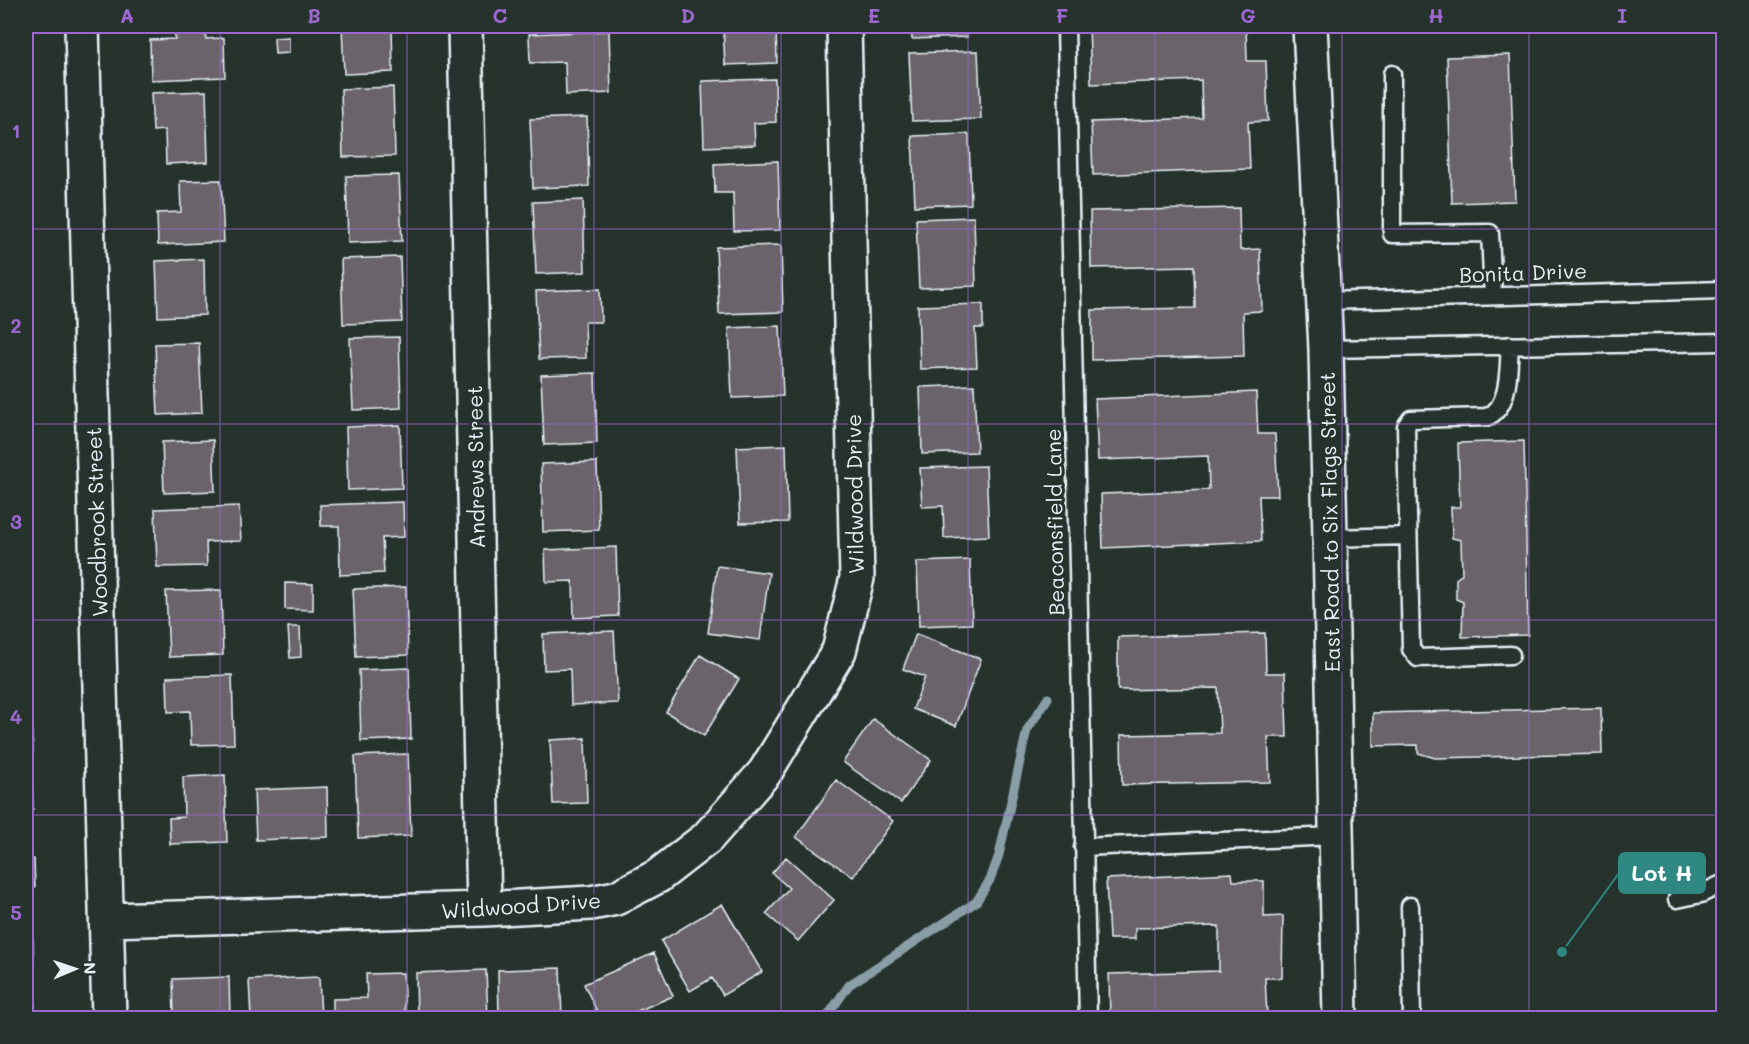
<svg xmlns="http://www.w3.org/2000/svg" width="1749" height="1044" viewBox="0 0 1749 1044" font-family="Mali,sans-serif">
<rect width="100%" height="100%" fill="#26332d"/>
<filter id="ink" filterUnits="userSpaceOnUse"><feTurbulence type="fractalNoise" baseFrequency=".0167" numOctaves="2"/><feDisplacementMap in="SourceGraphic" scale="12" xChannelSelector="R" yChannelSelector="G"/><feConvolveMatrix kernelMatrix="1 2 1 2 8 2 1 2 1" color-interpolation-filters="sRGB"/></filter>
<g filter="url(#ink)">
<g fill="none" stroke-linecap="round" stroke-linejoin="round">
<!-- stream -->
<path stroke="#8a9ea8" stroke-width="9" d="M826,1018L849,985L976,902L990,880L999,855L1027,730L1048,698"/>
</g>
<!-- building -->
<path fill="#6b636a" stroke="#e8f1f8" stroke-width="1.5" d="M174,26H205L206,39L224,38L225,77L151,80L150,40L175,39Z
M342,26H392L393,72L344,74Z
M723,26H776L777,63L725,65Z
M911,26H966L967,37L912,39Z
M1089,26H1246L1247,61H1266L1268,121L1248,122L1250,169L1093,175L1091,122L1202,118L1201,80L1091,84Z
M1394,26H1442V28L1394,29Z
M609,31L611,93L566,95L565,62L530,63L529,34Z
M289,37V53L275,54L274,38Z
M978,51L981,119L912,121L909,53Z
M1510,55L1515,201L1452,203L1447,57Z
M775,79L776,122L754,123L755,145L704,147L702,81Z
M393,87L395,156L343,157L341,89Z
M206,91L208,162L166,164L165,130L153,131L151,93Z
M587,117L589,186L533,188L530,119Z
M969,134L971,204L915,206L912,136Z
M778,161L780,230L734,231L733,193H715L714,164Z
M399,175L402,241L348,243L346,176Z
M221,180L224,242L158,245L157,213L181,212L180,181Z
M583,200L585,272L536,274L533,202Z
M1239,208L1240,250L1260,249L1262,311L1243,312L1244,356L1092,360V310L1195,308L1194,266L1091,268L1090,211Z
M974,217L976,286L919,288L916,219Z
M781,245L783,312L719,314L716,247Z
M400,257L402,322L343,324L341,259Z
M204,259L205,315L158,317L156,261Z
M600,289L601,322H585L586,358L539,359L536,291Z
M983,304V328H975L977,367L920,369L918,306Z
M780,326L783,396L732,398L729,328Z
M399,337L401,408L353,410L350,338Z
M199,343L202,413L158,415L155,344Z
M595,373L597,443L544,445L541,375Z
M974,385L977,452L922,454L920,387Z
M1256,392L1258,434H1275L1278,496H1259L1261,541L1103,548L1101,494L1209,490L1208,456L1098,460L1095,399Z
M400,425L402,488L348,490L346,427Z
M213,440L215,491L164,493L162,442Z
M1524,441L1528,635L1462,637L1463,602L1456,599V579L1462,574L1461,540L1452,538L1451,507H1460L1458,443Z
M786,445L788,522L740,523L737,447Z
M597,462L599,530L543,532L541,464Z
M986,466L989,536L944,538L943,506L922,507L920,468Z
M403,502L404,537L382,538L384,573L340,575L339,526H321L320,505Z
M239,506L241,541L206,542L207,566L157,567L155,509Z
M616,547L618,616L574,618L573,581L546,582L545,550Z
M970,560L972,624L919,626L917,562Z
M717,566L769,573L760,640L708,633Z
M285,583L313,584V610L285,609Z
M406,587L408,655L356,657L353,589Z
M221,590L223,655L169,657L166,591Z
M27,606L29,640H26V607Z
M288,627H300L301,657L290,658Z
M614,631L618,703L571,705L570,669L544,670L543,634Z
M1265,633L1266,673H1285L1287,737H1268L1270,782L1122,785L1121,735L1220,733L1218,688L1118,690V637Z
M916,634L981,659L956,726L913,709L925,677L903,669Z
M700,655L739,679L704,736L666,712Z
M409,668L411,739L361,741L359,670Z
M232,675L234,744L191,745L190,711L168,712L167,677Z
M1601,708L1602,754L1435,758L1418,753V745L1373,746V713Z
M31,716L33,753H26V717Z
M873,719L931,760L901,803L843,762Z
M585,738L587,803L553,804L550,740Z
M408,754L411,836L358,838L355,756Z
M26,774H32L33,810L26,811Z
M225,775L227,842L170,844L169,818L184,817L183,777Z
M836,780L893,821L853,877L796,837Z
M327,787L328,837L256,840L254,790Z
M786,857L834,900L798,941L766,914L789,888L772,873Z
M26,859H34L35,888L26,889Z
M1232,873L1233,881H1264V917L1283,916L1282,978H1265L1267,1015H1236V1018H1110L1109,974L1219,971V926L1135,928V939H1109L1106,879Z
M722,904L762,972L723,995L712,978L690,991L661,941Z
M26,939H33L35,1006L26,1007Z
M654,953L673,996L621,1018H600L584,984Z
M560,968L562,1018H499L498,970Z
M486,970L488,1018H417L416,973Z
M403,973L405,1018H333V999L367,998L366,974Z
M229,977L230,1018H174L173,979Z
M319,977L321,1018H251L249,980Z"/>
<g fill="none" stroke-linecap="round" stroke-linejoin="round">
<defs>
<path id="lane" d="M1066,26L1088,1018
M1392,74V234L1490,233L1493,296
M1323,301L1724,290
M1510,345C1508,367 1511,407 1487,417L1411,419L1406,426L1411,649L1418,658L1511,655
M1326,349L1724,342
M1329,538L1408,536
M1083,847L1335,836
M1677,899L1701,894L1724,883
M1410,906L1412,1018"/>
<path id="street" d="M82,26L109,1018
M465,26L484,909
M107,920L484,909L591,903L616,898L658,876L707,838L765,772L839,651L857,578L844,26"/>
<path id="secondary" d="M1310,26L1326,349L1340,1018"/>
</defs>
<!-- lane casing -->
<use href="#lane" stroke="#e8f1f8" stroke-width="21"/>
<!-- street casing -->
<use href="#street" stroke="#e8f1f8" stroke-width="38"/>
<!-- secondary casing -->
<use href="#secondary" stroke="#e8f1f8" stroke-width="38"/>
<!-- lane -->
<use href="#lane" stroke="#26332d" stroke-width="16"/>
<!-- street -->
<use href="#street" stroke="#26332d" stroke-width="33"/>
<!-- secondary -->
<use href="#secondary" stroke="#26332d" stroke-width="33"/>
</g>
</g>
<!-- grid -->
<path fill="none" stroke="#9c67d0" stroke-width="1.5" stroke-opacity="0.55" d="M220,26V1018M407,26V1018M594,26V1018M781,26V1018M968,26V1018M1155,26V1018M1342,26V1018M1529,26V1018M26,229H1724M26,424H1724M26,620H1724M26,815H1724"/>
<g text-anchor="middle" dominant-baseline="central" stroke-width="6" stroke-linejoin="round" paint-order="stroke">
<!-- street labels -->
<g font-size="21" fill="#e8f1f8" stroke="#26332d">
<text transform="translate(1523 272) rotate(-2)">Bonita Drive</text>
<text transform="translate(475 467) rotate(-91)">Andrews Street</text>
<text transform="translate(854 494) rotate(-91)">Wildwood Drive</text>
<text transform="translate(96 522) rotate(-92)">Woodbrook Street</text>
<text transform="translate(1054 522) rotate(-91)">Beaconsfield Lane</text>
<text transform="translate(1329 522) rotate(-91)">East Road to Six Flags Street</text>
<text transform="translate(521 905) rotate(-4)">Wildwood Drive</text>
</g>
</g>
<!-- callouts -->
<path fill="none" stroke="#308883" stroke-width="2" d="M1562 952L1619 873"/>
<circle fill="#308883" stroke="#26332d" stroke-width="2" cx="1562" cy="952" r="6"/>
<rect fill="#308883" stroke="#308883" stroke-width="2" x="1619" y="853" width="86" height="40" rx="6"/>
<g font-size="22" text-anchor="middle" font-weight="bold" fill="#fff">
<text x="1662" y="881">Lot H</text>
</g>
<!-- margin -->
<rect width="1749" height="1044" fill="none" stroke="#26332d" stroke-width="66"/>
<!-- north arrow -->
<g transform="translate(75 969) rotate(88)" stroke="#26332d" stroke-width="4.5" paint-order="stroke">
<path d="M0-4.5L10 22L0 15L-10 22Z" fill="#e8f1f8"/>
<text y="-9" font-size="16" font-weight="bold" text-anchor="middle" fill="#e8f1f8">N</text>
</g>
<rect x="33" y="33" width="1683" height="978" fill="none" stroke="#9c67d0" stroke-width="2"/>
<g font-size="20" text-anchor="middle" font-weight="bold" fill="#9c67d0">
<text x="127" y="23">A</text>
<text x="314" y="23">B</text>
<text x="500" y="23">C</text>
<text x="688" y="23">D</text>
<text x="874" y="23">E</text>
<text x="1062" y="23">F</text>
<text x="1248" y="23">G</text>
<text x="1436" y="23">H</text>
<text x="1622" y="23">I</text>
<text x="16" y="138">1</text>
<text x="16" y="333">2</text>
<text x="16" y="529">3</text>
<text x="16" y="724">4</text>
<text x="16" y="920">5</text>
</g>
</svg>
